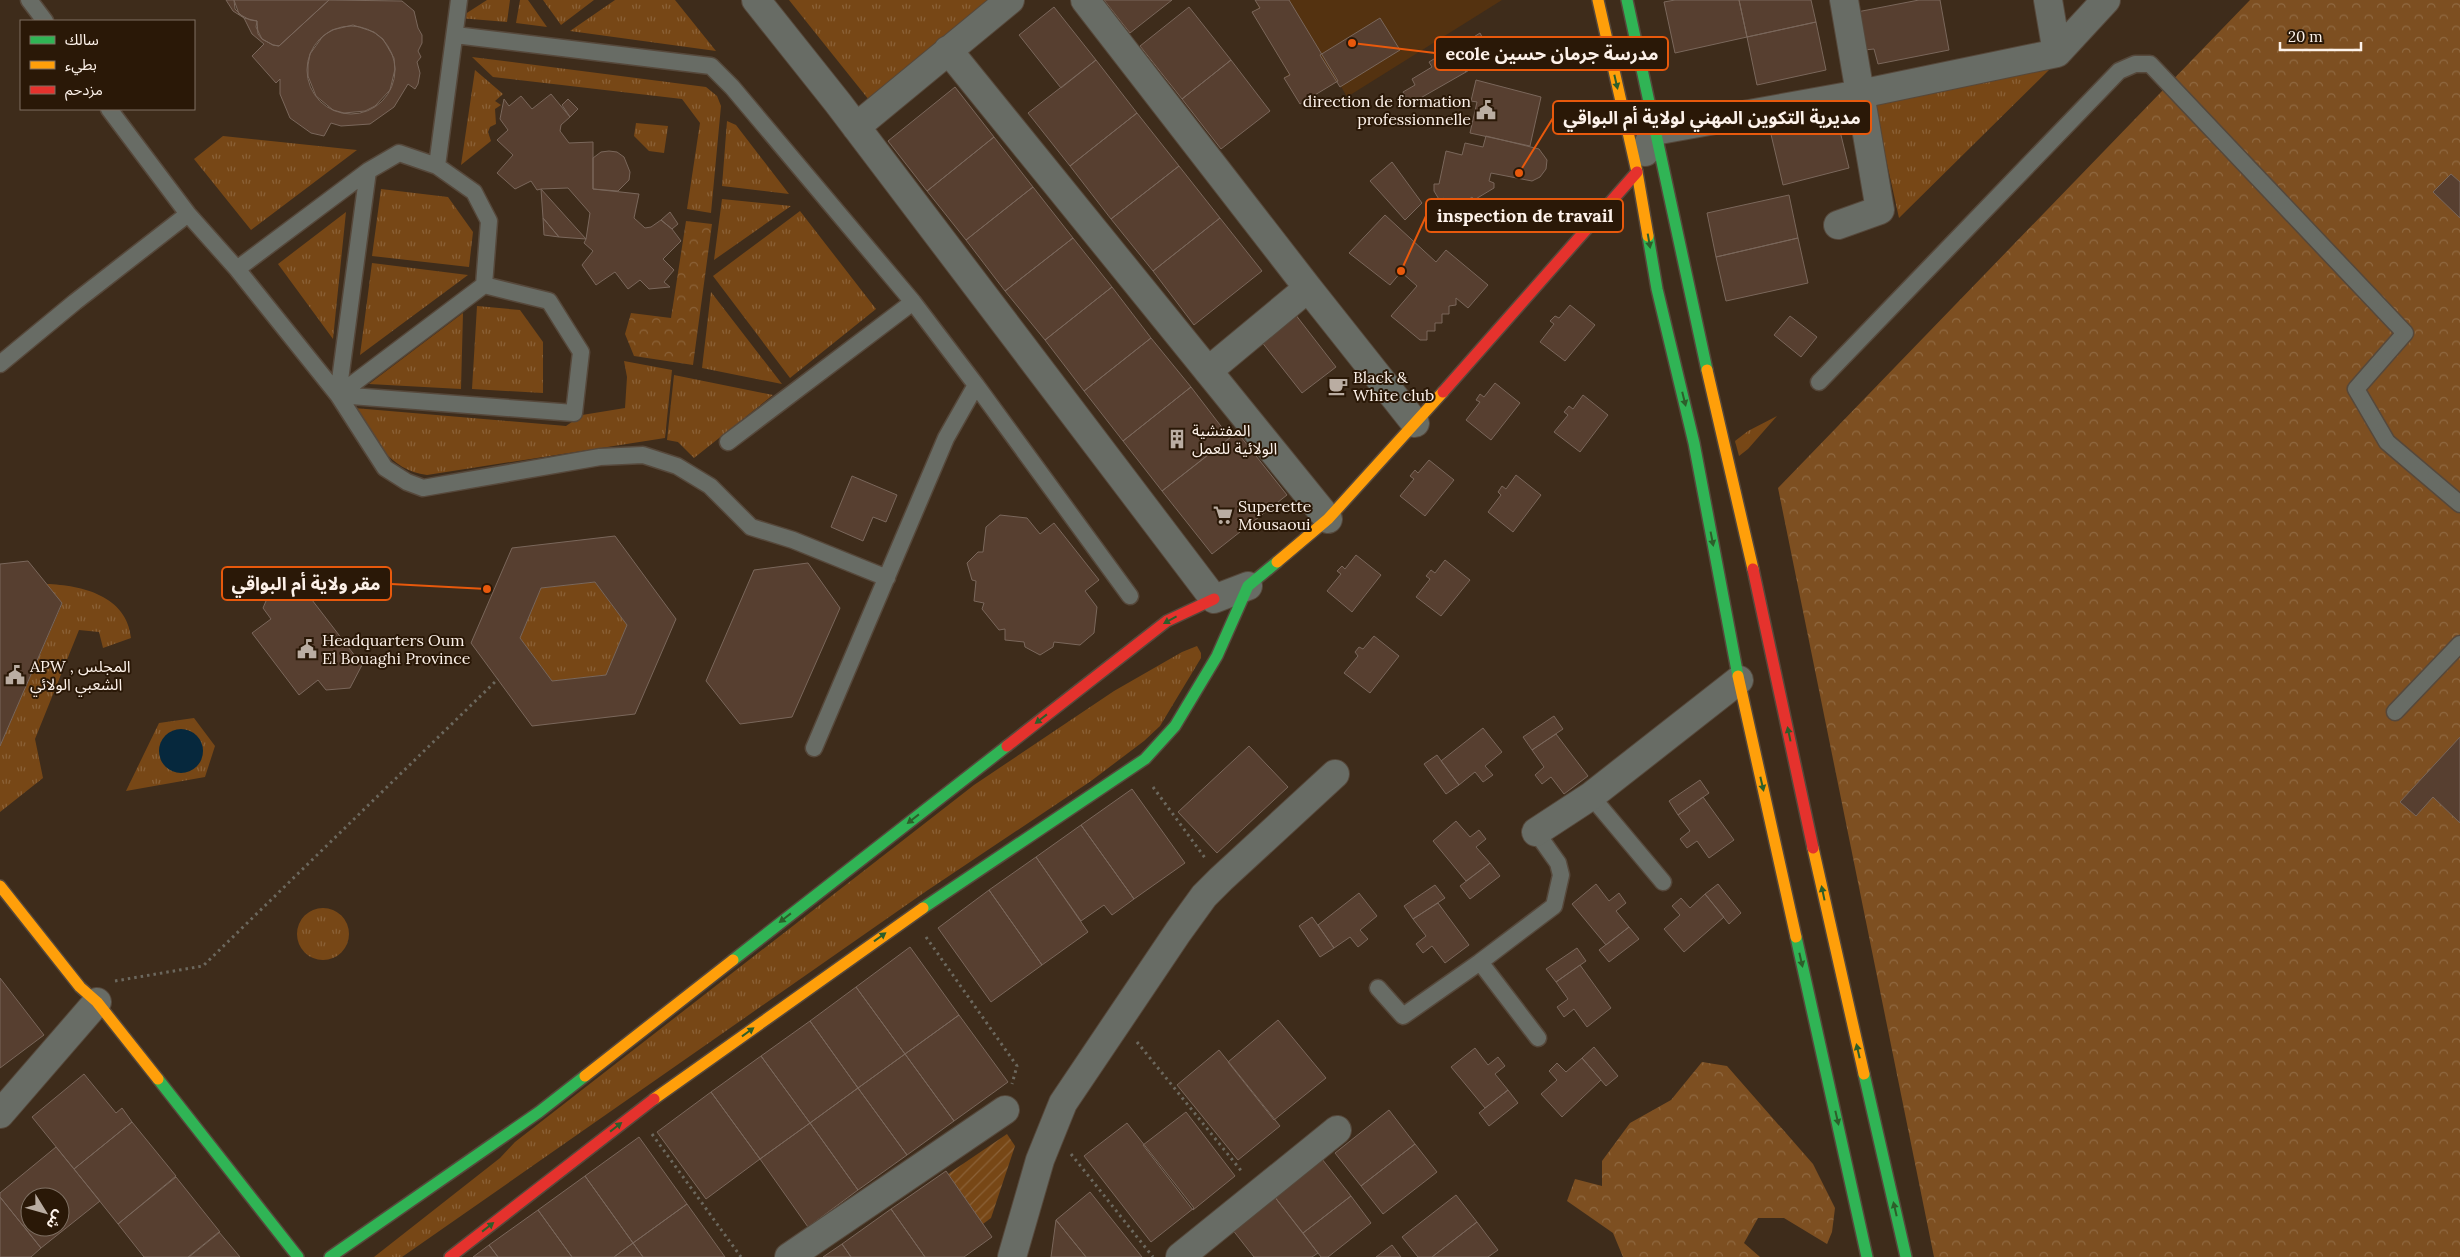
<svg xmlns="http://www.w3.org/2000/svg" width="2460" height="1257" viewBox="0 0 2460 1257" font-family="Lora,'Noto Sans Arabic',serif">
<defs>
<pattern id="grass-tufts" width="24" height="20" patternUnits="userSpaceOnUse" patternTransform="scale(1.25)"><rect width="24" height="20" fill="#774716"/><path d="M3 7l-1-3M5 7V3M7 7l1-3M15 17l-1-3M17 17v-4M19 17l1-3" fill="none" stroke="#8b6238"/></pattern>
<pattern id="forest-crowns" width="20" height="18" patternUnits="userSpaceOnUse" patternTransform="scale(1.25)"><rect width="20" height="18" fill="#7d4f21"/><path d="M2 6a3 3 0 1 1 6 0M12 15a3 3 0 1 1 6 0" fill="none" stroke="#906941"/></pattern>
<pattern id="park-crowns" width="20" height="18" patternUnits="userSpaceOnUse" patternTransform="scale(1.25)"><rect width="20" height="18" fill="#774716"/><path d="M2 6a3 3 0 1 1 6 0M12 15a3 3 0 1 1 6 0" fill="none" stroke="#8b6238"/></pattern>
<pattern id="garden-furrows" width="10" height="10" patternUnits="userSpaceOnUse" patternTransform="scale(1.25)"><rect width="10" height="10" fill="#774716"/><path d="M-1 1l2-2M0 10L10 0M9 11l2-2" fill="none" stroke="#8b6238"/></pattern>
</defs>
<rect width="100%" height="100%" fill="#3e2c1b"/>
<!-- built -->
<path fill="#543210" d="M1255,0H1502L1347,97L1338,81L1300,104L1284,78L1289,74L1252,12L1259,8Z"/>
<!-- grass -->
<path fill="url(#grass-tufts)" d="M487,0H510L507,22L459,18Z
M520,0H528L547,27L516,23Z
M543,0H594L561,25Z
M615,0H675L716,51L570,31Z
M789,0H1010L877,110Z
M472,57L706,87L717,96L721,106L711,213L687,209L700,123L682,99L493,77Z
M2050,69L1899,218L1873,100Z
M475,70L503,94L495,101L501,105L495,109L496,124L490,127L488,132L491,141L461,165Z
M727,121L736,125L789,194L722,186Z
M636,123L668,126L664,153L649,151L634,136Z
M223,136L357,150L251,230L194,159Z
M381,189L448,197L473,232L469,267L372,256Z
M722,199L791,206L714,260Z
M800,211L876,309L790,378L713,276Z
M346,212L333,339L278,264Z
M372,263L468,275L360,355Z
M711,292L782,384L702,368Z
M477,306L520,310L543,342V393L472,389Z
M463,313L461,389L369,384Z
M624,361L672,370L665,438L427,475C389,470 373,438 354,408L566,426L582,415L625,408L627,377Z
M674,375L773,395L694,458L678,442L667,440Z
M1777,416L1748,449L1739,456L1735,441L1748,431Z
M595,582L627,625L606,675L552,681L520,638L541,588Z
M46,584C82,585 127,596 131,638L103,648L99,632L79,630L35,739L43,778L0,812V746L62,604Z
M1197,646L1201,653V658L1160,726L1144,741L1091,781L925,892L402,1257H374L500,1158L515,1142L974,785L1114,691L1182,652Z
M194,718L215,746L205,777L126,791L159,723Z
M297 934a26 26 0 1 1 52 0a26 26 0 1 1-52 0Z"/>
<!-- forest -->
<path fill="url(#forest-crowns)" d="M2250,0H2460V1257H1934L1778,488Z
M1702,1062L1727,1066L1813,1164L1835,1208L1832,1232L1827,1244L1784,1218H1758L1744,1243L1760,1257H1623L1613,1233L1567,1201L1575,1179L1602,1186V1161L1630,1123L1671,1100Z"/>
<!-- park -->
<path fill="url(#park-crowns)" d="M686,221L712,224L693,365L634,356L625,334L631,313L671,318Z"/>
<!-- garden -->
<path fill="url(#garden-furrows)" d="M1007,1134L1015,1146L991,1218L983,1224L948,1174Z"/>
<!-- water -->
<path fill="#06283d" d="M159 751a22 22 0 1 1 44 0a22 22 0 1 1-44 0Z"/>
<!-- building -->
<path fill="#573f30" stroke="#7a675b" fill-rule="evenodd" d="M226,0H234L235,9L244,18L257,21L256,27L262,39L273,45L279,46L329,0L402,1L414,11L418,28L422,35V43L418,51L421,57L417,62L420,73L418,84L415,89L408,84L394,107L370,124L341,126L331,123L324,136L311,133L290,118L280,94V79L276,83L252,56L264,44L252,34L244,18L233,11ZM353,25L374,32L383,39L394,58L395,69L390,90L375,106L365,111L344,113L333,110L316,96L308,76V65L310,54L323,36L332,30Z
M234,0H329L279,46L273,45L262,39L258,34L257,21L250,20L239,14Z
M1104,0H1172L1130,33Z
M1255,0H1289L1338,81L1300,104L1284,78L1290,75L1252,12L1260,8Z
M1675,0H1739L1747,37L1675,53L1664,2Z
M1739,0H1811L1816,22L1747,37Z
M1919,0H1940L1949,50L1878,64L1874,49L1864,50L1857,12Z
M1054,7L1096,60L1061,88L1019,35Z
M1189,7L1231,60L1182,99L1140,46Z
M1380,18L1400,50L1340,87L1320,55Z
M1816,22L1826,70L1757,85L1747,37Z
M307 70a44 44 0 1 1 88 0a44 44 0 1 1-88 0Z
M1480,33L1492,56L1466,72L1461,45Z
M1455,46L1466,72L1410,104L1403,92L1415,85L1412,79L1432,67L1429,62Z
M1096,60L1137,113L1070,166L1028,113Z
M1231,60L1270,111L1221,149L1182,99Z
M1476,80L1541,97L1530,146L1470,133L1477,102L1471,101Z
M955,87L994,137L927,191L888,141Z
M551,94L570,117L561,125L560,131L569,143L593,142V189L639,194L634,218L645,228L651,227L661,220L672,229L681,241L663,259L674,270L664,282L670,287L649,289L640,280L628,289L615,272L596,285L582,265L593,251L584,243L586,239L541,189L537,190L531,181L515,189L497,173L513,155L497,140L508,130L500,119L504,99L509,106L521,96L532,109Z
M568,99L578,109L570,117L562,105Z
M1137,113L1179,166L1111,219L1070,166Z
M1809,115L1812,125L1819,123L1821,132L1839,127L1849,168L1783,185L1769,126Z
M1486,136L1539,149L1547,160L1546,169L1540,177L1532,181L1491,173L1489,181L1494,183V188L1474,200L1472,197L1452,211L1444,198L1440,201L1434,191V184H1439L1446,151L1462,155L1465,143L1483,147Z
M994,137L1033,187L966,240L927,191Z
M609,151L617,152L624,157L630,172L629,180L618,191L593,189V158L601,152Z
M1392,162L1422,203L1405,220L1370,181Z
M1179,166L1220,218L1153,271L1111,219Z
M2451,174L2460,182V218L2433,192Z
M1033,187L1073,238L1005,291L966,240Z
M568,188L590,213L586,239L559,237L543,218L541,189Z
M1789,195L1798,238L1716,257L1707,213Z
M670,212L678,224L672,229L661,220Z
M1385,215L1436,262L1446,250L1488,285L1468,308L1456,298V305L1449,306V314H1442V323H1435V331H1427V340H1420L1391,316L1417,286L1401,272L1390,285L1349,253Z
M543,218L559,237L544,235Z
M1220,218L1262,271L1194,325L1153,271Z
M1073,238L1112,287L1045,340L1005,291Z
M1798,238L1808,283L1726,301L1716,257Z
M1112,287L1151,338L1084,391L1045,340Z
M1570,305L1595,325L1565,361L1540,342L1554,324L1550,321L1555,316L1559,318Z
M1295,314L1336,367L1302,393L1261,341Z
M1790,316L1817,337L1801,357L1774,335Z
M1151,338L1191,387L1123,441L1084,391Z
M1495,383L1520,403L1491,440L1466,420L1480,402L1476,400L1480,394L1484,397Z
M1191,387L1230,438L1162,491L1123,441Z
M1583,395L1608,415L1580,452L1554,432L1568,415L1564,412L1569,406L1573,409Z
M1237,432L1287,495L1212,554L1162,491Z
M1429,460L1454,480L1425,516L1400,496L1414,479L1410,476L1415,470L1418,473Z
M1516,475L1541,495L1513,532L1488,512L1501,495L1498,492L1502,486L1506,489Z
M852,476L897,495L886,522L873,517L863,541L831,527Z
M1000,515L1027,518L1040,534L1054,523L1099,580L1085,591L1097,607L1094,633L1080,645L1054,642L1053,647L1040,655L1025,647L1024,642L1005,640V629L999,630L982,609L984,603L974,601L976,581L972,580L967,563L978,552H983L986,527Z
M615,536L676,619L635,714L532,726L471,643L512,548ZM595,582L627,625L606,675L552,681L520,638L541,588Z
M1356,555L1381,575L1352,612L1327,591L1341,574L1337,571L1342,566L1345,569Z
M1445,560L1470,580L1441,616L1416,597L1430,579L1426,576L1431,570L1435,573Z
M28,561L62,603L0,746V564Z
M808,563L840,608L792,717L740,724L706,681L754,570Z
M299,583L362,665L350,688L326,690L318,680L299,695L252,633L271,619L263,608L272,587Z
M1374,636L1399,656L1370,693L1344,673L1358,656L1355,652L1359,647L1363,649Z
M1554,716L1563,729L1532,750L1523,737Z
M1483,728L1502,752L1485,766L1493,775L1483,782L1475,772L1459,785L1441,761Z
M1556,734L1588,776L1564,794L1551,777L1542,784L1535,775L1544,767L1532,750Z
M2460,737V823L2433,797L2416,816L2400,802Z
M1249,746L1288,787L1217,853L1178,812Z
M1437,755L1459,785L1446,794L1424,764Z
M1700,780L1709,793L1678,815L1669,801Z
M1132,789L1185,863L1134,899L1081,825Z
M1703,797L1734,840L1709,858L1697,841L1687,848L1680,839L1690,831L1678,815Z
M1456,821L1470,837L1479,830L1486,839L1476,847L1490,863L1466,881L1433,841Z
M1081,825L1134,899L1112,915L1104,905L1081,921L1036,857Z
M1036,857L1088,932L1042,965L989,890Z
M1490,863L1500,876L1470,899L1460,886Z
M1596,884L1609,901L1619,893L1626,903L1616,911L1629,927L1606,945L1572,904Z
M1718,884L1741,913L1729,924L1705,894Z
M1435,885L1445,898L1413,919L1404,906Z
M989,890L1042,965L991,1002L938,928Z
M1359,893L1377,916L1360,930L1368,939L1358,947L1350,937L1334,948L1318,925Z
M1705,894L1724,917L1684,952L1664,929L1680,915L1672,906L1681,898L1690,908Z
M1438,903L1469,945L1445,963L1432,946L1423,953L1416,944L1426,936L1413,919Z
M1312,917L1334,948L1320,957L1299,926Z
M1629,927L1639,939L1609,962L1599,950Z
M910,947L959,1015L905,1054L856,987Z
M1577,948L1586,961L1556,982L1546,969Z
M1580,965L1611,1008L1587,1027L1574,1009L1564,1017L1557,1007L1568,999L1556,982Z
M0,978L44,1035L0,1068Z
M856,987L905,1054L858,1088L810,1021Z
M959,1015L1008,1082L954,1121L905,1054Z
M1278,1020L1326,1078L1274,1120L1228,1062Z
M810,1021L858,1088L810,1123L761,1056Z
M1594,1047L1618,1076L1606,1086L1582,1058Z
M1475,1048L1488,1065L1498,1057L1505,1066L1495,1074L1508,1090L1485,1108L1451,1067Z
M1219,1050L1280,1126L1238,1160L1177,1085Z
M905,1054L954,1121L907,1155L858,1088Z
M761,1056L810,1123L760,1159L711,1092Z
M1582,1058L1601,1080L1562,1117L1541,1094L1557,1080L1549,1071L1557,1063L1566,1072Z
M84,1074L116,1113L122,1108L132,1122L74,1169L32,1117Z
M858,1088L907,1155L858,1190L810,1123Z
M1508,1090L1518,1103L1489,1126L1479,1113Z
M711,1092L760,1159L706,1199L657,1132Z
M1389,1110L1415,1144L1361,1186L1335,1153Z
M1186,1112L1235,1176L1193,1210L1143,1145Z
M132,1122L176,1176L118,1224L74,1169Z
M810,1123L858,1190L808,1227L760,1159Z
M1127,1123L1194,1208L1151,1242L1084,1156Z
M639,1137L687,1204L633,1243L585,1176Z
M1415,1144L1437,1172L1383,1214L1361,1186Z
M56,1147L100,1201L41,1248L0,1197V1193ZM30,1197H60V1227H30Z
M1322,1159L1351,1196L1303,1233L1274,1196Z
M946,1171L992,1237L964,1257H925L891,1209Z
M585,1176L633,1243L614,1257H572L538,1210Z
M176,1177L220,1232L189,1257H144L118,1224Z
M1090,1192L1142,1257H1086L1056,1220Z
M1456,1195L1477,1222L1432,1257H1418L1402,1237Z
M1274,1196L1318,1253L1312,1257H1254L1232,1229Z
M1351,1196L1371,1223L1328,1257H1321L1303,1233Z
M0,1197L41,1248L31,1257H0Z
M687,1204L725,1257H643L633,1243Z
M891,1209L925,1257H851L842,1244Z
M538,1210L572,1257H498L489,1245Z
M1056,1220L1086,1257H1051Z
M1477,1222L1498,1250L1488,1257H1432Z
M219,1232L240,1257H188Z
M633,1243L643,1257H614Z
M842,1244L851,1257H823Z
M489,1245L498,1257H473Z
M1392,1245L1401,1257H1376Z"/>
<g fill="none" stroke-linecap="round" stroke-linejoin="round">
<defs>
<path id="lane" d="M29,0L45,21
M455,35L711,66L732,87L913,302L976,385L946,438L814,748
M109,109L188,214L237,269L338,395L385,468L407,482L423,488L600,457L643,455L677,466L710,486L751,527L793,540L887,578
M368,171L338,395L484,285
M237,269L368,171L399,153L437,166
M0,364L75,302L188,214
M1819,382L2119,71L2135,64H2150L2405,333L2356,389L2387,442L2460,504
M976,385L1130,596
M338,395L574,413L581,352L549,301L484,285L489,221L474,192L437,166L459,0
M728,442L913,302
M2395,712L2460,644
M1591,796L1663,882
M1536,832L1558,863L1561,875L1554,906L1480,962L1538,1038
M1378,988L1403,1016L1480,962"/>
<path id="street" d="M756,0L838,103L1214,599L1248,586
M1085,0L1308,288L1208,371
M2048,0L2057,53
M948,50L1328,519
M856,127L1010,0
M1645,152L1654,131L1860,94L2057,53L2106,0
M1838,225L1880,210L1844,0
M1308,288L1415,423
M1536,832L1591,796L1739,680
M0,1114L97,1002
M789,1257L1005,1110
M1012,1257L1040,1160L1063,1103L1178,932L1204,896L1221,879L1335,774
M1180,1257L1337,1130"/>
<path id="fast" d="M1627,0L1707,370
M1648,236L1657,289L1694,443L1738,676
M923,908L1145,759L1175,726L1217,656L1248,586L1277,562
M1796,937L1867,1257
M733,960L1007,746
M1864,1074L1906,1257
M158,1079L298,1257
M330,1257L539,1112L585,1076"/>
<path id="slow" d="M1598,0L1637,172L1648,236
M1707,370L1753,569
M1277,562L1328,519L1443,392
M1738,676L1796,937
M1813,848L1864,1074
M0,886L80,987L97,1002L158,1079
M585,1076L733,960
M654,1099L923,908"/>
<path id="jam" d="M1443,392L1637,172
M1753,569L1813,848
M1007,746L1167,621L1214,599
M450,1257L654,1099"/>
</defs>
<!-- lane casing -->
<use href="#lane" stroke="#56483b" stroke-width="19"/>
<!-- street casing -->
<use href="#street" stroke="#56483b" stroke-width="30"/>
<!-- fast casing -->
<use href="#fast" stroke="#56483b" stroke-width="14"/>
<!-- slow casing -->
<use href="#slow" stroke="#56483b" stroke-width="14"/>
<!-- jam casing -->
<use href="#jam" stroke="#56483b" stroke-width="14"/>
<!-- path -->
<path stroke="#6c685e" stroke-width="3" stroke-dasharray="2.5 4" stroke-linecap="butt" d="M1153,787L1205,858
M926,937L1017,1066L1012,1084
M115,981L203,966L498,679
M1137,1042L1243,1173
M652,1134L741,1257
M1071,1154L1153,1257"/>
<!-- lane -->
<use href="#lane" stroke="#686c65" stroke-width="16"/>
<!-- street -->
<use href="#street" stroke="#686c65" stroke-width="28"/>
<!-- fast -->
<use href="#fast" stroke="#30b455" stroke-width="11"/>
<!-- slow -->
<use href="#slow" stroke="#ff9f0a" stroke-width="11"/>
<!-- jam -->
<use href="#jam" stroke="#e5322d" stroke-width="11"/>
</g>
<!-- one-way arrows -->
<defs><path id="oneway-solid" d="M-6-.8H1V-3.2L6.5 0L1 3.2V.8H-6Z" transform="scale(1.25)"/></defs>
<g fill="#2d5e2a">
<use href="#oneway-solid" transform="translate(1616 82) rotate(77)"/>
<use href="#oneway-solid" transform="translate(1649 241) rotate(80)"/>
<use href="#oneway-solid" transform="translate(1684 399) rotate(76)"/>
<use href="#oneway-solid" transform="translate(1712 539) rotate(79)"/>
<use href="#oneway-solid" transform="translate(1170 620) rotate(151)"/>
<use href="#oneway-solid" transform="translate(1041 719) rotate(142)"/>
<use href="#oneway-solid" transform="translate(1789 734) rotate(-102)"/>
<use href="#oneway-solid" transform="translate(1762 784) rotate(77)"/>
<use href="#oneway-solid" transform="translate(913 819) rotate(142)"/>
<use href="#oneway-solid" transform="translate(1823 893) rotate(-102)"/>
<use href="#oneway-solid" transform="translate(785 918) rotate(142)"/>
<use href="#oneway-solid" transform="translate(880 937) rotate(-36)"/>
<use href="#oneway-solid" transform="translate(1801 960) rotate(77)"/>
<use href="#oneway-solid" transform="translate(748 1032) rotate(-36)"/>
<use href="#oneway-solid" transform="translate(1858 1051) rotate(-103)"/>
<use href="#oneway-solid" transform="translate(1837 1118) rotate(77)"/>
<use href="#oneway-solid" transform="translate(616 1127) rotate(-38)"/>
<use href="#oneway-solid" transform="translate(1895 1209) rotate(-103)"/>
<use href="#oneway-solid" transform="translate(488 1227) rotate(-38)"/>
</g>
<!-- icons -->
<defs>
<symbol id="civic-bare" viewBox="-9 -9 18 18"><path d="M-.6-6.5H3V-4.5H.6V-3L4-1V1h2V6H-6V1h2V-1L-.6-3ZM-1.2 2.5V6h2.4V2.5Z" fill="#baada2" stroke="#2a1807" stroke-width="2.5" paint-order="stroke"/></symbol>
<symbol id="cafe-bare" viewBox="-9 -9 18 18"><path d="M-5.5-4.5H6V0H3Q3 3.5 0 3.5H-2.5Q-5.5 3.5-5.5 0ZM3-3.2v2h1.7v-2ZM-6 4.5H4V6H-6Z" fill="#baada2" stroke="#2a1807" stroke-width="2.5" paint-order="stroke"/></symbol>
<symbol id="building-bare" viewBox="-9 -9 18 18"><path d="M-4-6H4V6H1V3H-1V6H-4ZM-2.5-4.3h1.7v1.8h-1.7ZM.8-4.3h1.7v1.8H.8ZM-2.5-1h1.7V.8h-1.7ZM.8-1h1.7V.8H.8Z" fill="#baada2" stroke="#2a1807" stroke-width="2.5" paint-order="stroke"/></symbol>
<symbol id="supermarket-bare" viewBox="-9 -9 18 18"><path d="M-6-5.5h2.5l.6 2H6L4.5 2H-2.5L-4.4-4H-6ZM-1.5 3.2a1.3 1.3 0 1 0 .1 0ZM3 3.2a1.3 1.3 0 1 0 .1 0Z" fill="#baada2" stroke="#2a1807" stroke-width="2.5" paint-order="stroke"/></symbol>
</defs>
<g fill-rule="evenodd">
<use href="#civic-bare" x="1472" y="96" width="28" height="28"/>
<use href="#cafe-bare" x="1324" y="372" width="28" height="28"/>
<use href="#building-bare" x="1163" y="425" width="28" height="28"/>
<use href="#supermarket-bare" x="1209" y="501" width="28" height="28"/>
<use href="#civic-bare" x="293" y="635" width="28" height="28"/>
<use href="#civic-bare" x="1" y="661" width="28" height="28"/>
</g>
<g text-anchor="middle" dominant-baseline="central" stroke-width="4" stroke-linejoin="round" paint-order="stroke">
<!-- poi labels -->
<g font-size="16" fill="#fdf2ea" stroke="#2a1807" text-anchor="start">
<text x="1471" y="101" text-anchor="end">direction de formation<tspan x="1471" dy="18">professionnelle</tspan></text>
<text x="1353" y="377">Black &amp;<tspan x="1353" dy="18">White club</tspan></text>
<text x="1192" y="430">المفتشية<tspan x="1192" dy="18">الولائية للعمل</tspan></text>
<text x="1238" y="506">Superette<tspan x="1238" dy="18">Mousaoui</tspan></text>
<text x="322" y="640">Headquarters Oum<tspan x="322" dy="18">El Bouaghi Province</tspan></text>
<text x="30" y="666">APW , المجلس<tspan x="30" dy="18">الشعبي الولائي</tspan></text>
</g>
</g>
<!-- callouts -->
<path fill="none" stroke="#e8590c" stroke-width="2" d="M1352 43L1435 53M1519 173L1553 118M1401 271L1426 216M487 589L391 584"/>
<g fill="#e8590c" stroke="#2a1807" stroke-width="2">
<circle cx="1352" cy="43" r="5"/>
<circle cx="1519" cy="173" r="5"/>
<circle cx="1401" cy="271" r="5"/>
<circle cx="487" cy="589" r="5"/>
</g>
<g fill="#2a1807" stroke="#e8590c" stroke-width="2">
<rect x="1435" y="37" width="233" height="33" rx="5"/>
<rect x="1553" y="101" width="318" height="33" rx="5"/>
<rect x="1426" y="199" width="197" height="33" rx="5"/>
<rect x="222" y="567" width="169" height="33" rx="5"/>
</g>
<g font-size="18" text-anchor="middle" font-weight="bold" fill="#fdf2ea">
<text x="1552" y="60">ecole مدرسة جرمان حسين</text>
<text x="1712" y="124">مديرية التكوين المهني لولاية أم البواقي</text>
<text x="1525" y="222">inspection de travail</text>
<text x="306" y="590">مقر ولاية أم البواقي</text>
</g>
<!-- legend -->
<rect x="20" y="20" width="175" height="90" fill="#2a1807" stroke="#7e6f62"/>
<rect x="30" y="36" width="25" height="8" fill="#30b455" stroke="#7e6f62"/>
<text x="65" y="45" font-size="15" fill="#fdf2ea">سالك</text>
<rect x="30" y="61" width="25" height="8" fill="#ff9f0a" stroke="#7e6f62"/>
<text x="65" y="70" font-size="15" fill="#fdf2ea">بطيء</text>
<rect x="30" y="86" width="25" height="8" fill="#e5322d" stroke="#7e6f62"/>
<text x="65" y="95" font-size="15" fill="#fdf2ea">مزدحم</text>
<!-- north arrow -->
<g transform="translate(45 1212) rotate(127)"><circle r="24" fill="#2a1807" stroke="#7e6f62"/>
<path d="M0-4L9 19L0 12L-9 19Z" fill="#baada2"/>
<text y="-8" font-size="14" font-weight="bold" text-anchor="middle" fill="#fdf2ea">ش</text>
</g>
<!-- scale -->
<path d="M2280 42v8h81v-8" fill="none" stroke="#fdf2ea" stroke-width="2.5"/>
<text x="2288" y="42" font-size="15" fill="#fdf2ea" stroke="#2a1807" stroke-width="4" paint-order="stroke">20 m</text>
</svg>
